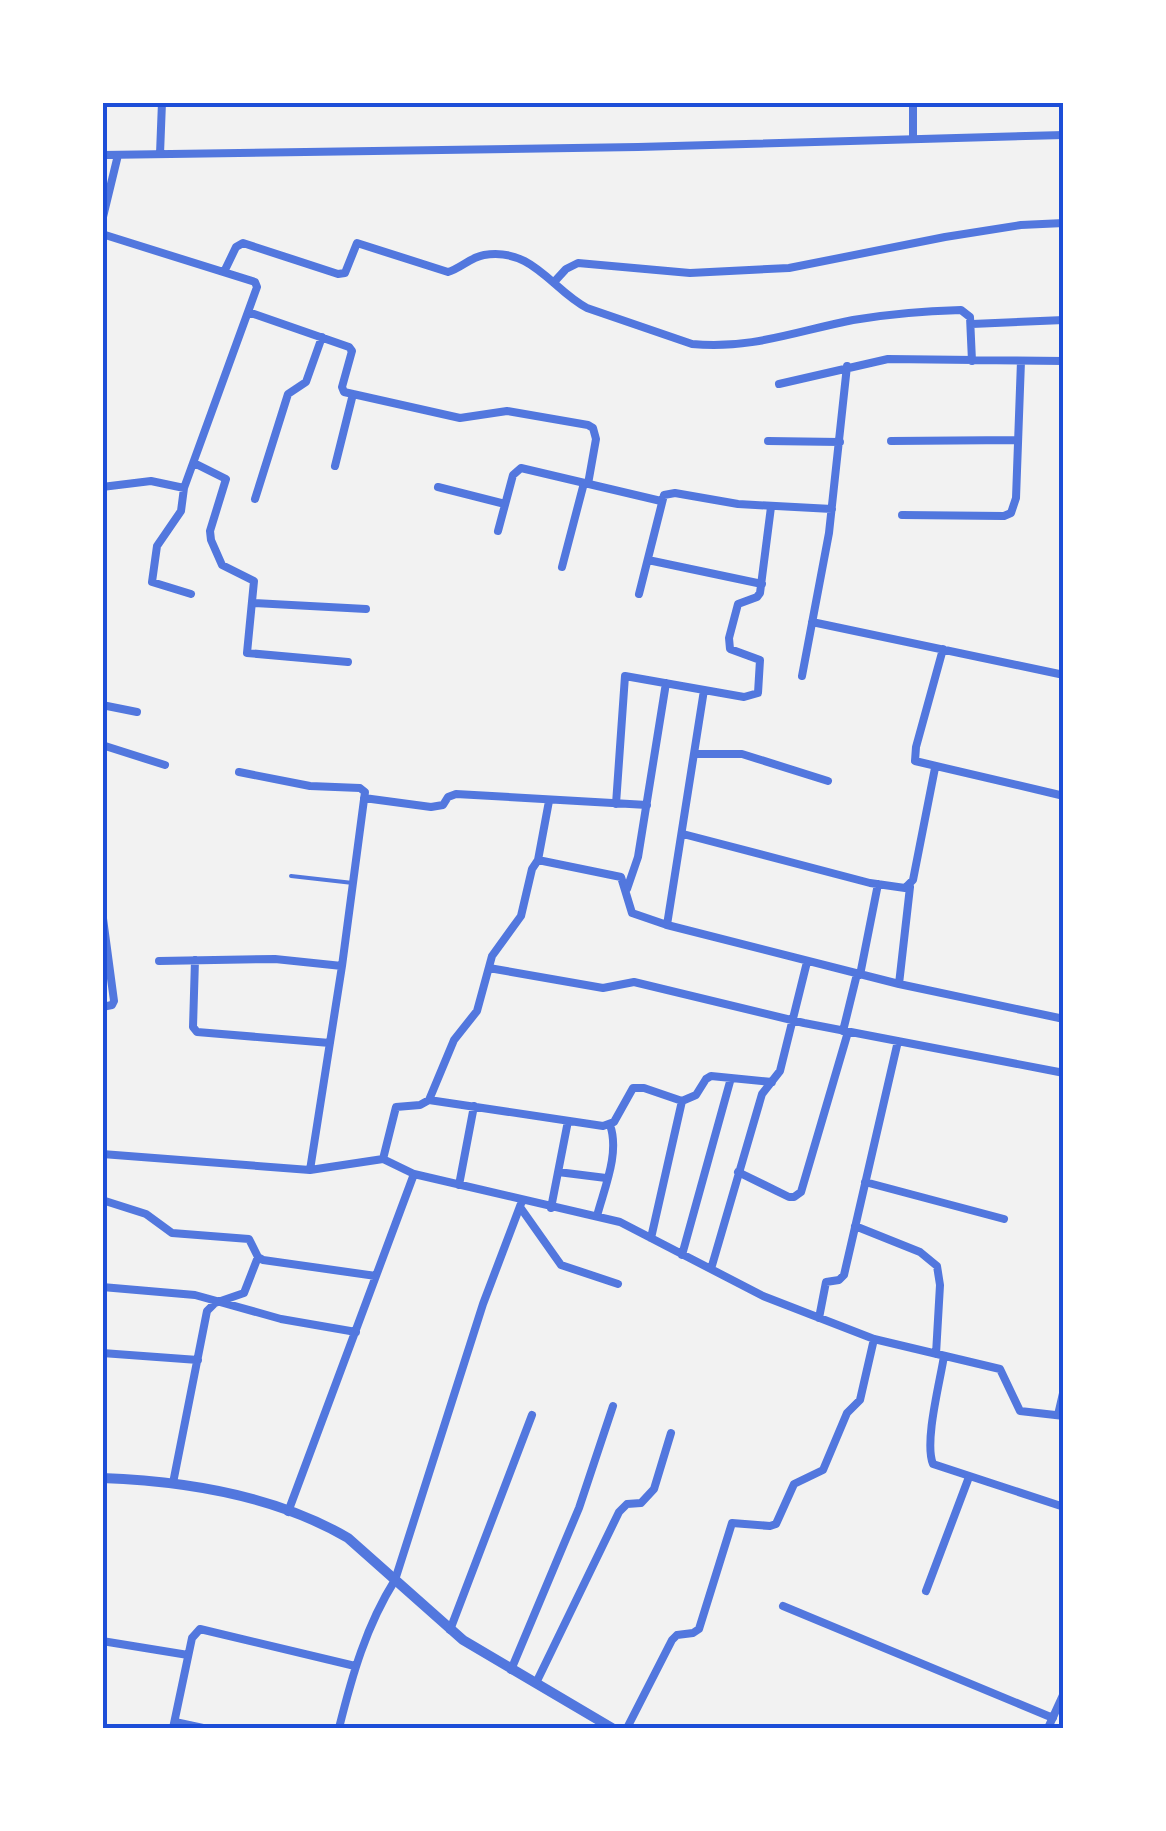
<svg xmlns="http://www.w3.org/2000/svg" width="1166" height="1831" viewBox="0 0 1166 1831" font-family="'Space Grotesk',sans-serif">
<rect width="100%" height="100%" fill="#f2f2f2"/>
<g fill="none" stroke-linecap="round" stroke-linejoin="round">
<!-- service -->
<path stroke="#5277de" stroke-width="4" d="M291,876L353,883"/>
<!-- minor -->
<path stroke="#5277de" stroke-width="8" d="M913,102V139
M160,154L162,102
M102,155L638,147L1064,135
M102,221L118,155
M102,234L255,282L257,287L184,488L151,481L102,487
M224,272L236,247L243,243L338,274L345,273L357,243L448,272C461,268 471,257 484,255C533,247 552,290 587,308L692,344C749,350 797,331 853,320C888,314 925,311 961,310L970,317L972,361
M555,281L566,269L578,263L690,273L789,268L945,237L1021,225L1064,223
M248,312L349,347L352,351L342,387L344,392L460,418L507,411L588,425L593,428L596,439L588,484
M972,324L1064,320
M779,384L888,359L1064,361
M768,441L840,442
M891,441L1018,440
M194,463L226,479L210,531L211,540L222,565L254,581L247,653L348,662
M335,466L353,394
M438,487L505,504
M184,488L181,511L157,546L152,582L191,594
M255,499L288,394L306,382L322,337
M902,515L1004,516L1011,513L1016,498L1021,361
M498,531L513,475L521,468L661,501
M648,560L762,584
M562,567L584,483
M639,594L664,495L675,493L738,504L832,509
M252,603L366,609
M812,622L1064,675
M943,649L916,747L915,761L1064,796
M802,676L829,533L847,366
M102,705L137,712
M102,745L165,765
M695,754H742L828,781
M239,772L310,786L360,788L365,792L342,966L310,1170
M364,798L431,807L443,805L448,797L456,794L647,805
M616,804L625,676L744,697L758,693L760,660L730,649L729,638L738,604L757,597L760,593L771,507
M683,834L870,883L905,888L913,880L935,768
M538,860L549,801
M627,889L638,857L666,683
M102,911L114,1001L112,1005L102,1007
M667,925L704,690
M195,960L193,1027L197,1032L330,1043
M159,961L275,959L342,966
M489,968L603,988L634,982L804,1023L1064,1073
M860,975L878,884
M899,984L910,887
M843,1031L857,974
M429,1100L603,1126L614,1122L633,1088H644L682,1101
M102,1154L310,1170L383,1159L414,1174L620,1222L763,1296L874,1339L1000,1369L1020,1411L1064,1416
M383,1159L396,1107L420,1105L429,1100L454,1040L477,1011L492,956L521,916L532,869L538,860L621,877L632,913L667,925L899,984L1064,1019
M558,1172L606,1178
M738,1172L789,1197H794L801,1192L848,1032
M865,1182L1004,1219
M459,1185L474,1106
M102,1200L146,1214L172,1233L249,1239L258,1257L263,1260L376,1276
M520,1207L561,1265L618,1284
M551,1208L568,1121
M597,1216C604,1189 620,1153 610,1125
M855,1226L920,1252L937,1266L940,1285L936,1354
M651,1238L682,1101L696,1095L706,1079L711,1076L772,1082
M682,1255L731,1078
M711,1269L762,1094L780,1071L807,962
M102,1287L195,1295L281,1319L356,1332
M819,1318L826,1282L839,1280L844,1275L898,1041
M102,1353L198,1360
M944,1356C940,1382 924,1442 933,1464L1064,1507
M1058,1415L1064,1389
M173,1483L207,1311L215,1303L244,1293L258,1257
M288,1512L414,1174
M926,1591L969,1477
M783,1606L1053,1718
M450,1630L532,1415
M102,1641L188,1655
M511,1670L579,1508L613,1406
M536,1683L619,1512L627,1504L641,1503L654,1489L671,1433
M175,1722L203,1728
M173,1728L192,1638L200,1629L355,1666
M339,1728C352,1676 366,1626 395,1580L483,1304L522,1201
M627,1728L672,1640L677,1635L693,1633L699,1629L732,1523L770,1526L776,1524L794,1484L823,1470L847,1413L860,1400L874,1339
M1048,1728L1064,1693"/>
<!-- tertiary -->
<path stroke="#5277de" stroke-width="10" d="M102,1478C185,1481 275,1495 348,1538L463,1640L612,1728"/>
</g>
<!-- border -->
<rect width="1166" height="1831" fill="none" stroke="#ffffff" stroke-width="210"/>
<rect x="105" y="105" width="956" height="1621" fill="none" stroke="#1d4ed8" stroke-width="4"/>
</svg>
